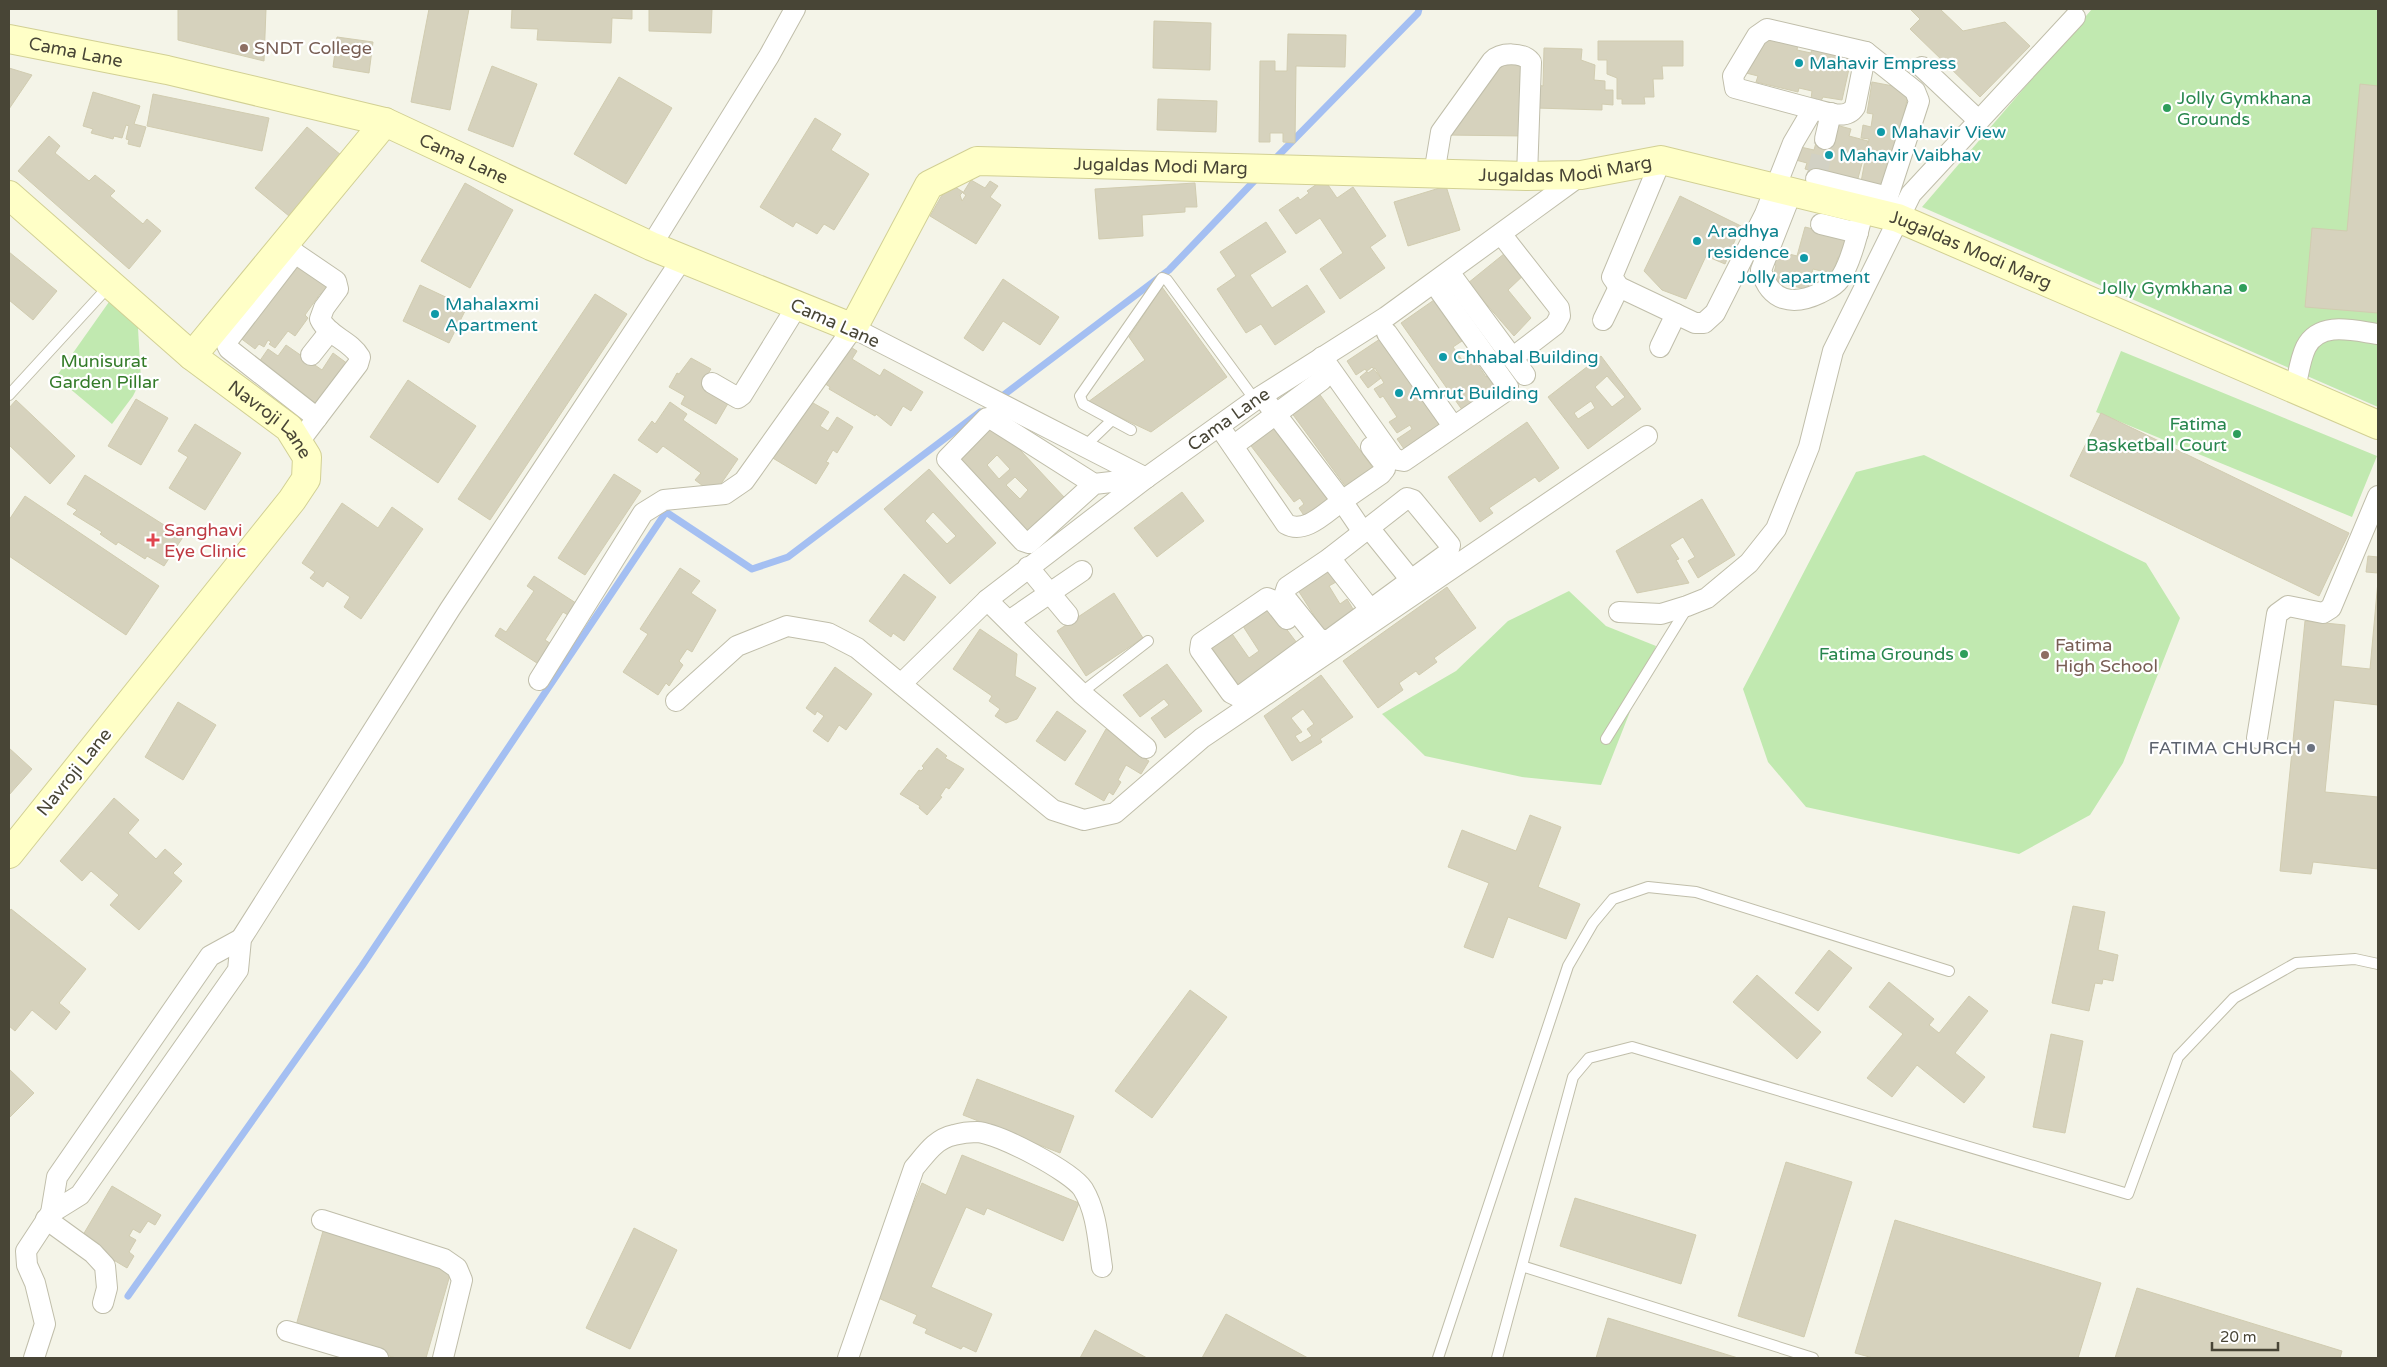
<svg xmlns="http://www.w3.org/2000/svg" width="2387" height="1367" viewBox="0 0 2387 1367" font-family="'Varela Round',sans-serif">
<rect width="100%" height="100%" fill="#f4f4e8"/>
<!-- green -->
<path fill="#c1e9b0" d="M2092,9H2378V407L1922,207Z
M116,292L137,311L141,380L133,396L112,424L56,377Z
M2121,351L2377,456L2352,517L2096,412Z
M1924,455L2146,563L2180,618L2123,763L2090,815L2019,854L1806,807L1768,762L1743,689L1856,472Z
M1569,591L1606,626L1656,646L1601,785L1522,777L1425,756L1382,714L1456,671L1508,621Z"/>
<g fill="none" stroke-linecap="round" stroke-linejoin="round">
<!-- stream -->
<path stroke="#a4bff2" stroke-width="7" d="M1272,162L1418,13L1419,9
M997,400L1169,270L1258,177
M128,1296L362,966L666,512L752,569L788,557L980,412"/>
</g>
<!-- building -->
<path fill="#d6d2bd" stroke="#d1ccb0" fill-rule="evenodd" d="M178,9H266L264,61L178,40Z
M429,9H469L450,110L411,102Z
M512,9H632V19L612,18L611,43L537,40L538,29L511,28Z
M649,9H712L711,33L649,31Z
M1910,9H1940L1963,31L2005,22L2030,46L1980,97L1910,29L1920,19Z
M1154,21L1211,23L1210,70L1153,68Z
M1288,34L1346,35L1345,67L1296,66L1295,143L1283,142V133H1270V142H1259L1260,61H1275V71H1287Z
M337,37L373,42L369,73L333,67Z
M1765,37L1798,44L1797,50L1811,53L1813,42L1853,51L1842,100L1823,97L1821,101L1811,99L1812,91L1799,88L1798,92L1756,82L1758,76L1746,73Z
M1598,41H1683V66H1662L1663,79H1653L1654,97H1644L1645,104H1622V99H1617V78L1607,74V60H1598Z
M1544,48L1582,49L1581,60L1595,65L1594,80L1605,81V90H1613V105L1602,104V110L1536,108L1537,85L1543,86Z
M1500,63L1526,64L1525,136L1446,135Z
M492,66L537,84L513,147L468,130Z
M9,68L32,75L9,109Z
M619,77L672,108L626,184L574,154Z
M1872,82L1909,89L1890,188L1861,182L1869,139L1861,138L1863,125L1871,127L1873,114L1867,113Z
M2360,84L2378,86V313L2305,307L2312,228L2347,231Z
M93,92L140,106L134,124L146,127L140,147L128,144L129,140L126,139L129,126L126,125L122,138L114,136L113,139L91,133L93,129L83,126Z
M153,94L269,118L262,151L147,126Z
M1158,99L1217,101L1216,132L1157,130Z
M815,118L841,134L831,150L869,174L834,230L824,224L817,234L796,222L793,227L760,207Z
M1836,125L1851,129L1849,136L1868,141L1857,182L1805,169L1807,163L1792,159L1796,146L1814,150L1817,139Z
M307,127L341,155L289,216L255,188Z
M49,136L60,146L55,153L89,181L95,175L115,191L110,196L143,224L147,219L161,231L129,269L18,171Z
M1324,179L1337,198L1353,187L1386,236L1370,247L1385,268L1340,299L1320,269L1343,253L1320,218L1296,234L1279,210L1298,197L1300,200L1309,193L1307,191Z
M971,180L985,188L990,181L998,186L990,197L1001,205L976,244L930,216L949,183L963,192L960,195L962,201L966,195L963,193Z
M465,183L513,210L470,288L421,261Z
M1195,183L1197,207H1185V212L1142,215L1143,236L1099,239L1095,189Z
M1446,186L1460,230L1408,246L1394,202Z
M1680,196L1741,226L1725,264L1706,256L1686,299L1662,290L1644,271Z
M1266,222L1286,252L1250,275L1272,308L1307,285L1325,312L1275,345L1261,324L1246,333L1217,289L1236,276L1220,252Z
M1805,227L1849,238L1844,259L1838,257L1833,274L1813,269L1808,290L1772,280L1776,265L1770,264L1773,250L1797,256Z
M1510,249L1528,271L1508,290L1531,318L1514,336L1468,283Z
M9,252L57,291L33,320L9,300Z
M294,261L331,288L324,296L320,294L305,315L308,318L295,336L288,331L275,348L269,344L271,342L268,340L264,347L259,344L255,349L239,337Z
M1003,279L1059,317L1040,345L1003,321L983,351L964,338Z
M420,285L467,307L449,343L403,321Z
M1162,287L1227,377L1151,432L1088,402L1145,360L1129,337Z
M595,294L627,314L490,520L458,499Z
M1434,300L1462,341L1453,347L1462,360L1471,354L1486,377L1490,374L1501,390L1465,414L1401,323Z
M1383,337L1445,428L1407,453L1397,439L1412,429L1410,425L1397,433L1389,422L1397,417L1383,396L1380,398L1374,389L1384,383L1375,368L1368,373L1365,369L1356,375L1347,361Z
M839,340L857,351L852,359L880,376L884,369L923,392L911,411L903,406L891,426L876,414L875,416L829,389L830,387L816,378Z
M286,345L322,370L333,353L348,364L318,407L257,365L268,349L278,356Z
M1601,356L1641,409L1588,449L1548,397ZM1607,376L1625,397L1612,407L1595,387ZM1591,401L1595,408L1578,419L1574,413Z
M691,358L711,369L702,384L730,400L716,424L681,404L685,396L669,387L677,373L679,374Z
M1372,367L1381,378L1368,388L1360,377Z
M408,380L476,426L438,483L370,437Z
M1318,392L1373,468L1346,487L1291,412Z
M136,399L168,418L141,465L108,446Z
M806,399L829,412L820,426L828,431L837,417L853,427L837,453L833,450L826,462L829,463L816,484L771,457Z
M16,400L75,456L50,484L9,445V408Z
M670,402L687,414L683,420L738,459L714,494L695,480L701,473L663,446L657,453L638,440L652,421L655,424Z
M2101,413L2349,533L2319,596L2070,476Z
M1274,420L1335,501L1305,517L1299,508L1304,504L1300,498L1294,502L1248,442Z
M993,421L1064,497L1023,535L952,459ZM997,455L1010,469L999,479L987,465ZM1015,477L1028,490L1020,499L1006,485Z
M1527,422L1559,468L1539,482L1535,477L1489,508L1493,513L1480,522L1448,477Z
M195,424L241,453L205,510L169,488L188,457L178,451Z
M929,469L996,543L950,584L884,509ZM933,512L956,536L947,544L925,521Z
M614,474L641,491L585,575L558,558Z
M85,475L183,537L164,566L147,556L145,559L118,542L116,545L100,534L102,532L73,514L77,510L67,504Z
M1182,492L1204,521L1157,557L1134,528Z
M25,496L159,586L126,635L9,556V520Z
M1702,499L1735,555L1698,578L1688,561L1695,557L1683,537L1670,545L1679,559L1676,560L1689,583L1637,593L1616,551Z
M342,503L378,528L392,507L423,529L361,619L344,607L350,597L327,581L323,587L310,578L315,572L302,563Z
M2368,556L2378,557V573L2366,572Z
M680,568L700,581L691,593L716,610L692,652L687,649L679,661L683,665L669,686L666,683L658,695L623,672L648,634L640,629Z
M1327,568L1336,582L1329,586L1340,604L1347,599L1356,614L1325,633L1296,587Z
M904,574L936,597L904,641L893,633L891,637L869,621Z
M534,576L579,605L571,617L563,612L545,640L553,645L540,665L495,636L500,628L506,632L534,591L527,586Z
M2378,581V705L2334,700L2325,792L2378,797V869L2313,862L2311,874L2280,871L2305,621L2345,625L2341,666L2370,669Z
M1447,587L1476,628L1434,658L1437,662L1419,675L1416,671L1399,683L1403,690L1378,708L1343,661Z
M1114,593L1143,638L1086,676L1057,631Z
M1266,602L1300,647L1234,691L1203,646L1228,628L1249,658L1259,651L1239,620Z
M980,629L1017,654L1015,676L1036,688L1017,719L1006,723L995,716L1000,709L989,701L992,696L953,669Z
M1167,664L1202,711L1165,738L1151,718L1169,705L1164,699L1140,717L1123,695Z
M835,667L872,694L846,730L839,725L828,742L813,731L824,716L817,711L815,715L806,708Z
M1321,675L1353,717L1320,739L1322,742L1292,761L1264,716ZM1303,709L1314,724L1307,729L1312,736L1300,743L1295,736L1302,732L1291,718Z
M178,702L216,725L183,780L145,757Z
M1057,711L1086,731L1065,761L1036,741Z
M1106,729L1134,746L1132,751L1149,761L1141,774L1126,765L1118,780L1121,782L1113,795L1109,792L1104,801L1075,784Z
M9,748L32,769L9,795Z
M937,748L947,756L945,758L964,769L949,789L946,787L940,796L942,797L927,815L919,808L920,806L900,794L919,770L921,771L924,768L922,766Z
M114,798L139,820L128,833L156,859L165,849L182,864L173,873L182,881L139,930L110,905L119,895L91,871L82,881L60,861Z
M1530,815L1561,827L1538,887L1580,904L1566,939L1508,917L1493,958L1464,947L1489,883L1448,867L1462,830L1516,851Z
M2073,906L2105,912L2098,950L2118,955L2113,981L2103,979L2102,984L2095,983L2089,1011L2052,1003Z
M11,909L86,969L59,1003L70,1012L56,1030L32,1010L15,1031L9,1026V912Z
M1829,950L1852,968L1818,1011L1795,993Z
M1757,975L1821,1032L1797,1059L1733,1002Z
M1889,982L1934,1019L1929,1025L1939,1033L1969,996L1988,1011L1955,1053L1985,1077L1964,1103L1917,1065L1892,1097L1867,1078L1903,1034L1869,1007Z
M1190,990L1227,1017L1152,1118L1115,1091Z
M2051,1034L2083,1041L2065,1133L2033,1127Z
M9,1069L34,1093L9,1118Z
M977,1079L1074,1116L1060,1153L963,1115Z
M962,1155L1079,1203L1063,1241L987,1208L984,1215L966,1207L931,1287L992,1314L976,1352L963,1346L961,1349L925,1333L927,1329L913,1323L917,1315L876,1297L922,1183L946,1195Z
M1786,1162L1852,1182L1804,1337L1738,1316Z
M112,1186L161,1215L155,1225L148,1221L140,1233L133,1229L129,1236L136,1240L129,1252L134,1256L127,1268L80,1240Z
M1575,1198L1696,1235L1681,1284L1560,1246Z
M1895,1220L2101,1283L2078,1358H1873L1855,1353Z
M634,1228L677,1250L630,1349L586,1328Z
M323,1231L452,1268L426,1358H396L295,1329Z
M2137,1288L2342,1351L2340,1358H2115Z
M1226,1314L1308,1358H1202Z
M1608,1318L1738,1358H1596Z
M1095,1330L1147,1358H1080Z"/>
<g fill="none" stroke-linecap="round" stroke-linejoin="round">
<!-- street-tunnel -->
<path stroke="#d2d1c4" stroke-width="20" stroke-dasharray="20 10" stroke-linecap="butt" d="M1817,175L1825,139"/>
<defs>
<path id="lane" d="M9,395L109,286
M1131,430L1083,404L1080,396L1162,278L1167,280L1255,400
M1084,447L1112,420
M1081,693L1148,641
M1606,739L1687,608
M1522,1266L1813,1358
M1438,1358L1568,966L1593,923L1613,899L1648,887L1696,892L1949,971
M1497,1358L1573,1077L1589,1058L1632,1047L2128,1194L2178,1057L2234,998L2296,963L2355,959L2378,964"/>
<g id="street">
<path d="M1866,52L1915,91L1919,101L1882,215"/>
<path d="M1922,67L1978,120"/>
<path d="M1825,139L1831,113"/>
<path d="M1661,160L1612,277L1619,287L1695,323H1704L1715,313L1765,214L1793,143L1813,109C1827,112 1846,121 1855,107L1866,52L1767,29L1757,36L1733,76L1735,88L1813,109"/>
<path d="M1434,174L1441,132L1492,61C1501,52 1523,52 1531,62L1527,176"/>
<path d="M1816,179L1888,197"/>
<path d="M1792,191L1761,270C1770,302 1793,306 1820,293C1827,289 1834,287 1839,280C1850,266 1859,229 1863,211"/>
<path d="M1821,224L1858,233"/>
<path d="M1501,234L1559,308L1560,316L1555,325L1512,358"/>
<path d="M283,245L336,281L338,289L324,308L320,319C328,336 350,340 360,357L358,364L298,443"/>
<path d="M651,246L769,56L795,9"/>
<path d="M295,253L228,340L227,345L229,349L317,418"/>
<path d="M1449,272L1525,375"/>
<path d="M1603,320L1619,287"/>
<path d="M1387,333L1453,426"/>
<path d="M1660,347L1676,314"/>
<path d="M311,355L330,331"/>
<path d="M1322,357L1393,457L1398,460L1404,461L1506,391L1508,387L1434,283"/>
<path d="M712,383L738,398L742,395L797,306"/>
<path d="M2295,389C2298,376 2300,359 2306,347C2320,320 2355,331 2378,334"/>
<path d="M1219,426L1286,524C1305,535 1326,512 1342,501L1262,396"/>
<path d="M1233,446L1322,380"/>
<path d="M1094,484L990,418H987L947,459L1023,541L1029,543L1094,484L1146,478"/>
<path d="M1407,498L1413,500L1450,545L1448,553L1329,640H1322L1317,637L1284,596L1287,587L1330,558Z"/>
<path d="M1369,528L1419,590"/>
<path d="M1363,532L1342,501L1381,474L1385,469L1384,464L1371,447"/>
<path d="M1330,558L1377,618"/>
<path d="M1028,567L1068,615"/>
<path d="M987,600L1081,693L1146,748"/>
<path d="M1619,612L1661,614L1687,606L1707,598L1749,563L1776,529L1809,447L1833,351L1911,194L2075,17"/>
<path d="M1287,619L1272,600L1267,598L1201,643L1200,650L1231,693L1239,697L1308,646"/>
<path d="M1009,621L1082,571"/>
<path d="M539,680L643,513L664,500L725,494L744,481L853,328L1146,478"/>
<path id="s1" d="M901,684L987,600L1146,478L1255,400L1386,317L1581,175"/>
<path d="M676,701L737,646L787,626L828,633L857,648L1053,810L1084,820L1115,813L1202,738L1647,436"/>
<path d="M2257,738L2277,614L2288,606L2323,613L2331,608L2378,496"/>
<path d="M51,1213L57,1177L210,956L241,939"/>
<path d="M46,1219L93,1253L105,1266L107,1288L103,1303"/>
<path d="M322,1220L444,1259L457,1268L462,1280L443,1358"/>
<path d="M287,1331L378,1358"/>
<path d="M34,1358L45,1324L35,1283L27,1265L26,1251L51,1213L80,1195L238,970L241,939L450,609L682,259"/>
<path d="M848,1358L914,1168C926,1154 935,1139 954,1135C961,1133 970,1132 977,1132C998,1133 1071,1171 1083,1189C1097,1212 1098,1241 1102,1267"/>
</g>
<g id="secondary">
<path id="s2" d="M9,39L167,70L385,122L651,246L853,328L929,185L977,161L1527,176L1581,175L1661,160L1898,218L2378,425"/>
<path id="s3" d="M9,195L192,356L289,428L307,457L306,479L292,500L9,854"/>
<path d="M192,356L385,122"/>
</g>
</defs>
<!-- lane casing -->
<use href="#lane" stroke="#c0beaa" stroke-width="12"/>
<!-- street casing -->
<use href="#street" stroke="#c0beaa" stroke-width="22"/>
<!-- secondary casing -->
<use href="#secondary" stroke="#d2d094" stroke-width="30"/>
<!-- lane -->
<use href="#lane" stroke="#fff" stroke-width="10"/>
<!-- street -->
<use href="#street" stroke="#fff" stroke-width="20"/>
<!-- secondary -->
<use href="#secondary" stroke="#ffffc7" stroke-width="28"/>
</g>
<!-- markers -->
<g fill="#8d6e63" stroke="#fff" stroke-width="2">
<circle cx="244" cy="48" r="5"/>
<circle cx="2045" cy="655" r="5"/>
</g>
<g fill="#0f9aa8" stroke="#fff" stroke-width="2">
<circle cx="1799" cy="63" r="5"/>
<circle cx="1881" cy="132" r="5"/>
<circle cx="1829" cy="155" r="5"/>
<circle cx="1697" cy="241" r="5"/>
<circle cx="1804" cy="258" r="5"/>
<circle cx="435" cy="314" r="5"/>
<circle cx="1443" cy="357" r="5"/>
<circle cx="1399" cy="393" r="5"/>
</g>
<g fill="#2e9e5b" stroke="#fff" stroke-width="2">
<circle cx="2167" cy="108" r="5"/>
<circle cx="2243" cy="288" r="5"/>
<circle cx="2237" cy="434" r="5"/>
<circle cx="1964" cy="654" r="5"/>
</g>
<path fill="#e0444e" stroke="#fff" stroke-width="2" d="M150.5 532.5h5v5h5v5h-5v5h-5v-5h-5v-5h5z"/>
<circle fill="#6b7280" stroke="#fff" stroke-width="2" cx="2311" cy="748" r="5"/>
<g text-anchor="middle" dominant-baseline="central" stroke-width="4.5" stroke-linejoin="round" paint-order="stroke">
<!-- education labels -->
<g font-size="18" fill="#785e54" stroke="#fff" text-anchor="start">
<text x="254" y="48">SNDT College</text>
<text x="2055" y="645">Fatima<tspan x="2055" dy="21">High School</tspan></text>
</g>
<!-- street labels -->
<g font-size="18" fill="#484536" stroke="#fff">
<text stroke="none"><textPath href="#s2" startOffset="68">Cama Lane</textPath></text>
<text stroke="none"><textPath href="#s2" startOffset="472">Cama Lane</textPath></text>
<text stroke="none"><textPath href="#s2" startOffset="1296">Jugaldas Modi Marg</textPath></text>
<text stroke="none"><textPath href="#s2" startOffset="1701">Jugaldas Modi Marg</textPath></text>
<text stroke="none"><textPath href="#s2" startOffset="2121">Jugaldas Modi Marg</textPath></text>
<text transform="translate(835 323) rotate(24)">Cama Lane</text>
<text stroke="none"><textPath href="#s1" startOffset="422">Cama Lane</textPath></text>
<text stroke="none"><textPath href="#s3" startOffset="345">Navroji Lane</textPath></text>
<text transform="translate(74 772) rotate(-51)">Navroji Lane</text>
</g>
<!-- culture labels -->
<g font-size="18" fill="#0d838f" stroke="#fff" text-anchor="start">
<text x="1809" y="63">Mahavir Empress</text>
<text x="1891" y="132">Mahavir View</text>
<text x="1839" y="155">Mahavir Vaibhav</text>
<text x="1707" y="231">Aradhya<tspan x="1707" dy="21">residence</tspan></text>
<text x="1804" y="277" text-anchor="middle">Jolly apartment</text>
<text x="445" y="304">Mahalaxmi<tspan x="445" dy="21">Apartment</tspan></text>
<text x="1453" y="357">Chhabal Building</text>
<text x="1409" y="393">Amrut Building</text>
</g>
<!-- leisure labels -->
<g font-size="18" fill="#27864d" stroke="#fff" text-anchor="end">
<text x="2177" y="98" text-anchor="start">Jolly Gymkhana<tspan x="2177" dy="21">Grounds</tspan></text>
<text x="2233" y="288">Jolly Gymkhana</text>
<text x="2227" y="424">Fatima<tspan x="2227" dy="21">Basketball Court</tspan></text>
<text x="1954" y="654">Fatima Grounds</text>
</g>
<!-- park labels -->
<g font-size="18" fill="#337b28" stroke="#fff">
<text x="104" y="361">Munisurat<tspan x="104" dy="21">Garden Pillar</tspan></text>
</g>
<!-- health labels -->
<g font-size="18" fill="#be3a42" stroke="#fff" text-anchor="start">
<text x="164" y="530">Sanghavi<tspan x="164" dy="21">Eye Clinic</tspan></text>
</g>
<!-- worship labels -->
<g font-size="18" fill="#5b616d" stroke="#fff" text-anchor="end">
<text x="2301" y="748">FATIMA CHURCH</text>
</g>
</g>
<!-- border -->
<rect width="2387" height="1367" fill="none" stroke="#484536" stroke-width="20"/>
<!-- scale -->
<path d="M2212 1342v8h66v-8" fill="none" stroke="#484536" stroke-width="2.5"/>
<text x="2220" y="1342" font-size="15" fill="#484536" stroke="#ffffff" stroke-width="4" paint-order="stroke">20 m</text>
</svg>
